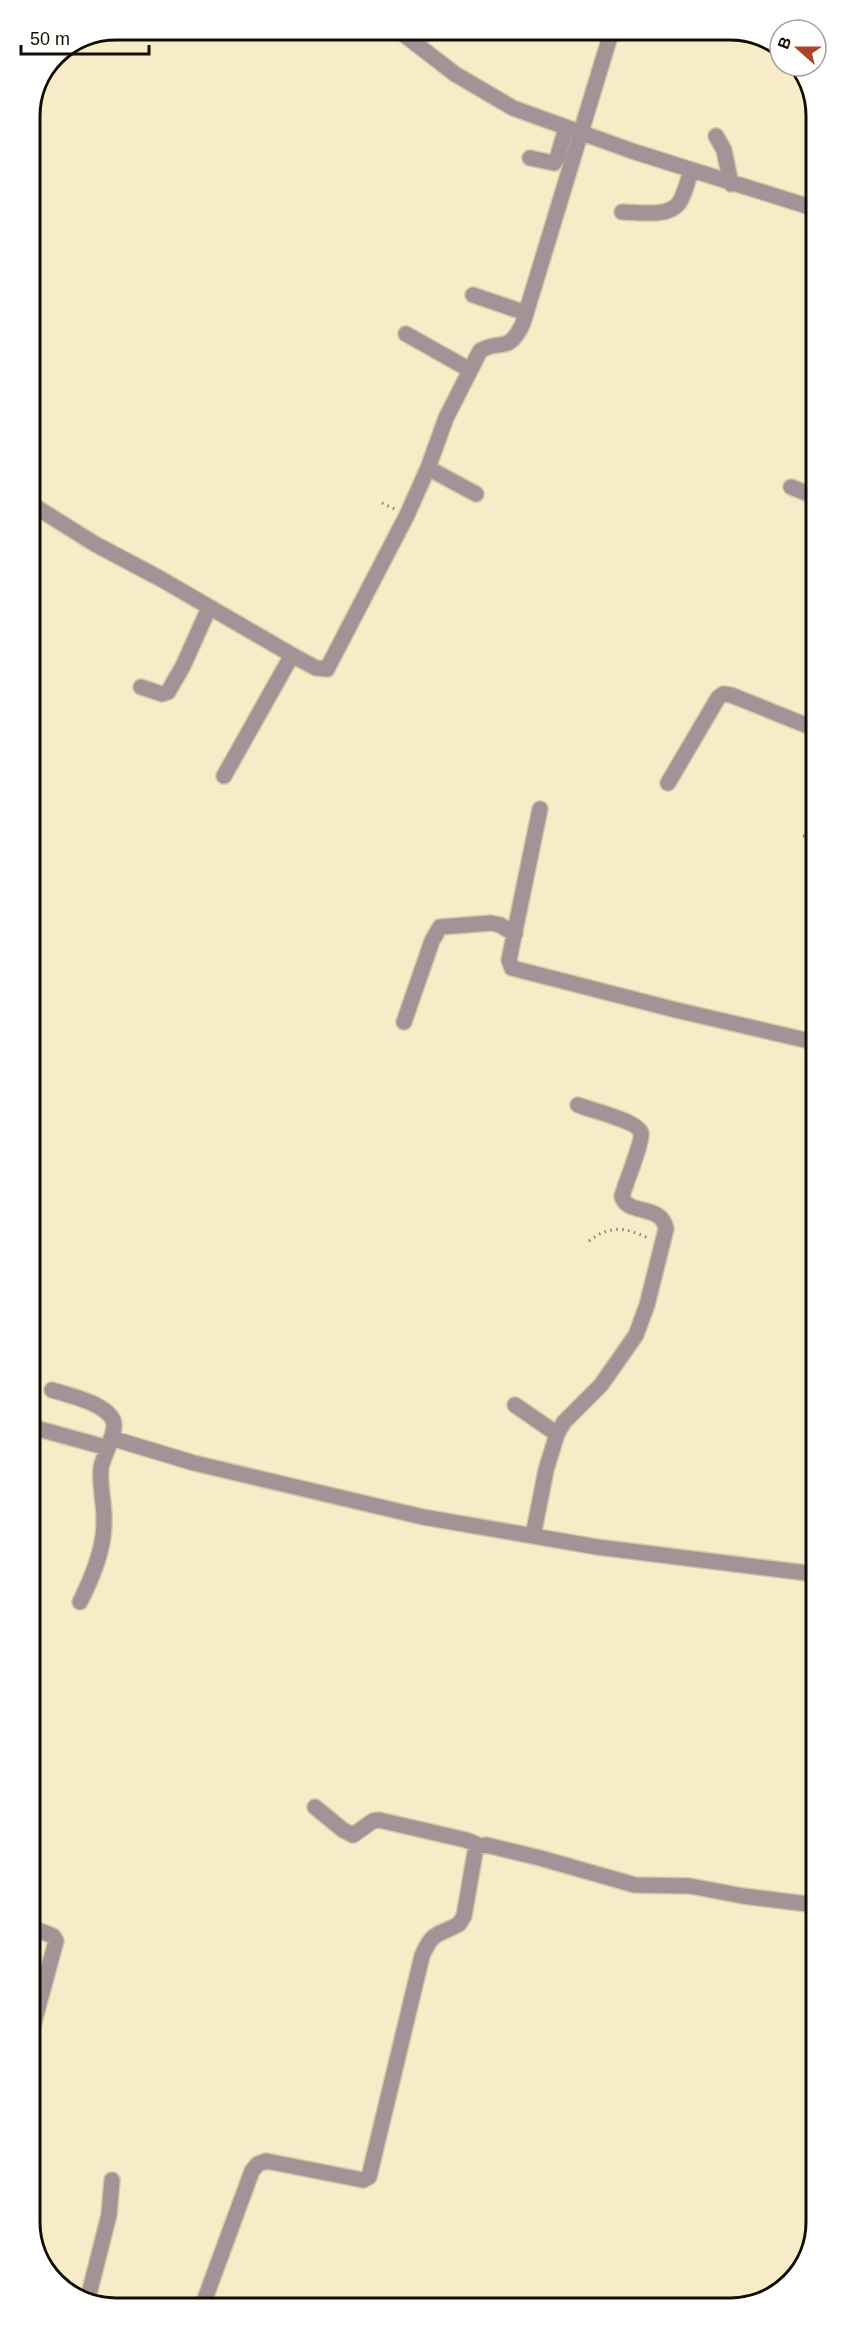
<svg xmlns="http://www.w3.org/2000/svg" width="846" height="2338" viewBox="0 0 846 2338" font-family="Helvetica,sans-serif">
<rect width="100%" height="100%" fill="#f8ebc7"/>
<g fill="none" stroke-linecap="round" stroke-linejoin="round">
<defs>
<path id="minor" d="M398,30L455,74L513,108L632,151L813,208
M716,136L724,150L731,184
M530,158L554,163L557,159L566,128
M622,212C638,212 668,218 679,203C685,194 688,180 691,170
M473,295L526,313
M406,334L470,370
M428,468L476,494
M791,487L814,496
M31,504L95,544L161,579L292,655L316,668L327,669L407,515L428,468L446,418L480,351C499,338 508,356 523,323L612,30
M141,687L162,694L168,692L183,666L209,608
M814,721V749
M224,776L292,655
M668,783L718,698L723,694L731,695L813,728
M540,809L509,960L512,968L676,1010L814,1042
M404,1022L432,941L440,927L491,923L500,925L515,934
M52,1390C68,1395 105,1403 113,1420C118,1433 103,1455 101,1468C99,1486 105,1505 104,1523C104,1550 92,1578 80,1602
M515,1405L557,1434
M32,1427L108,1448
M111,1438L194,1463L423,1517L597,1547L815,1574
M533,1536L546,1470L557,1434L564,1422L601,1385L636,1335L647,1305L666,1229C662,1203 626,1216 622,1196C625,1185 643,1141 641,1133C638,1121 590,1110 578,1105
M315,1807L343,1830L353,1835L373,1821L379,1820L466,1840L478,1845
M33,1928L53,1936L56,1941L33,2026
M88,2298L109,2215L112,2180
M202,2307L252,2171L258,2164L266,2161L363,2180L369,2177L422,1956C433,1930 438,1936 459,1924L464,1916L476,1847L486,1845L540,1858L635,1885L690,1886L743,1896L816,1905"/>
</defs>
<!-- minor casing -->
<use href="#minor" stroke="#d3c8a8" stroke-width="18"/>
<!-- path -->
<path stroke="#877d66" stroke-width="3" stroke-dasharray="1.5 4.5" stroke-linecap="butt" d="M382,503L395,509
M803,836L814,837
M589,1241C610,1225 624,1227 648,1238"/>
<!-- minor -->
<use href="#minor" stroke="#a49296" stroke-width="15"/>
</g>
<!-- crop -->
<path d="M0 0H846V2338H0ZM116 40H730A76 76 0 0 1 806 116V2222A76 76 0 0 1 730 2298H116A76 76 0 0 1 40 2222V116A76 76 0 0 1 116 40Z" fill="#fff" fill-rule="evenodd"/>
<path fill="none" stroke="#130e03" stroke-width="3" d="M116 40H730A76 76 0 0 1 806 116V2222A76 76 0 0 1 730 2298H116A76 76 0 0 1 40 2222V116A76 76 0 0 1 116 40Z"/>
<!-- north arrow -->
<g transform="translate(798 48) rotate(291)"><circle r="28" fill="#ffffff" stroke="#a19f9a" stroke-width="1.5"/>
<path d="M0-4.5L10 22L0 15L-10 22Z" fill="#ad4425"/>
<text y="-9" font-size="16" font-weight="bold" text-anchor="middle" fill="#130e03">B</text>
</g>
<!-- scale -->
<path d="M21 45v9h128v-9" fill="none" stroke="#130e03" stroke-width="3"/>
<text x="30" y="45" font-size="18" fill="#130e03" stroke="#ffffff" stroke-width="4.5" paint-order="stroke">50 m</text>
</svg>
